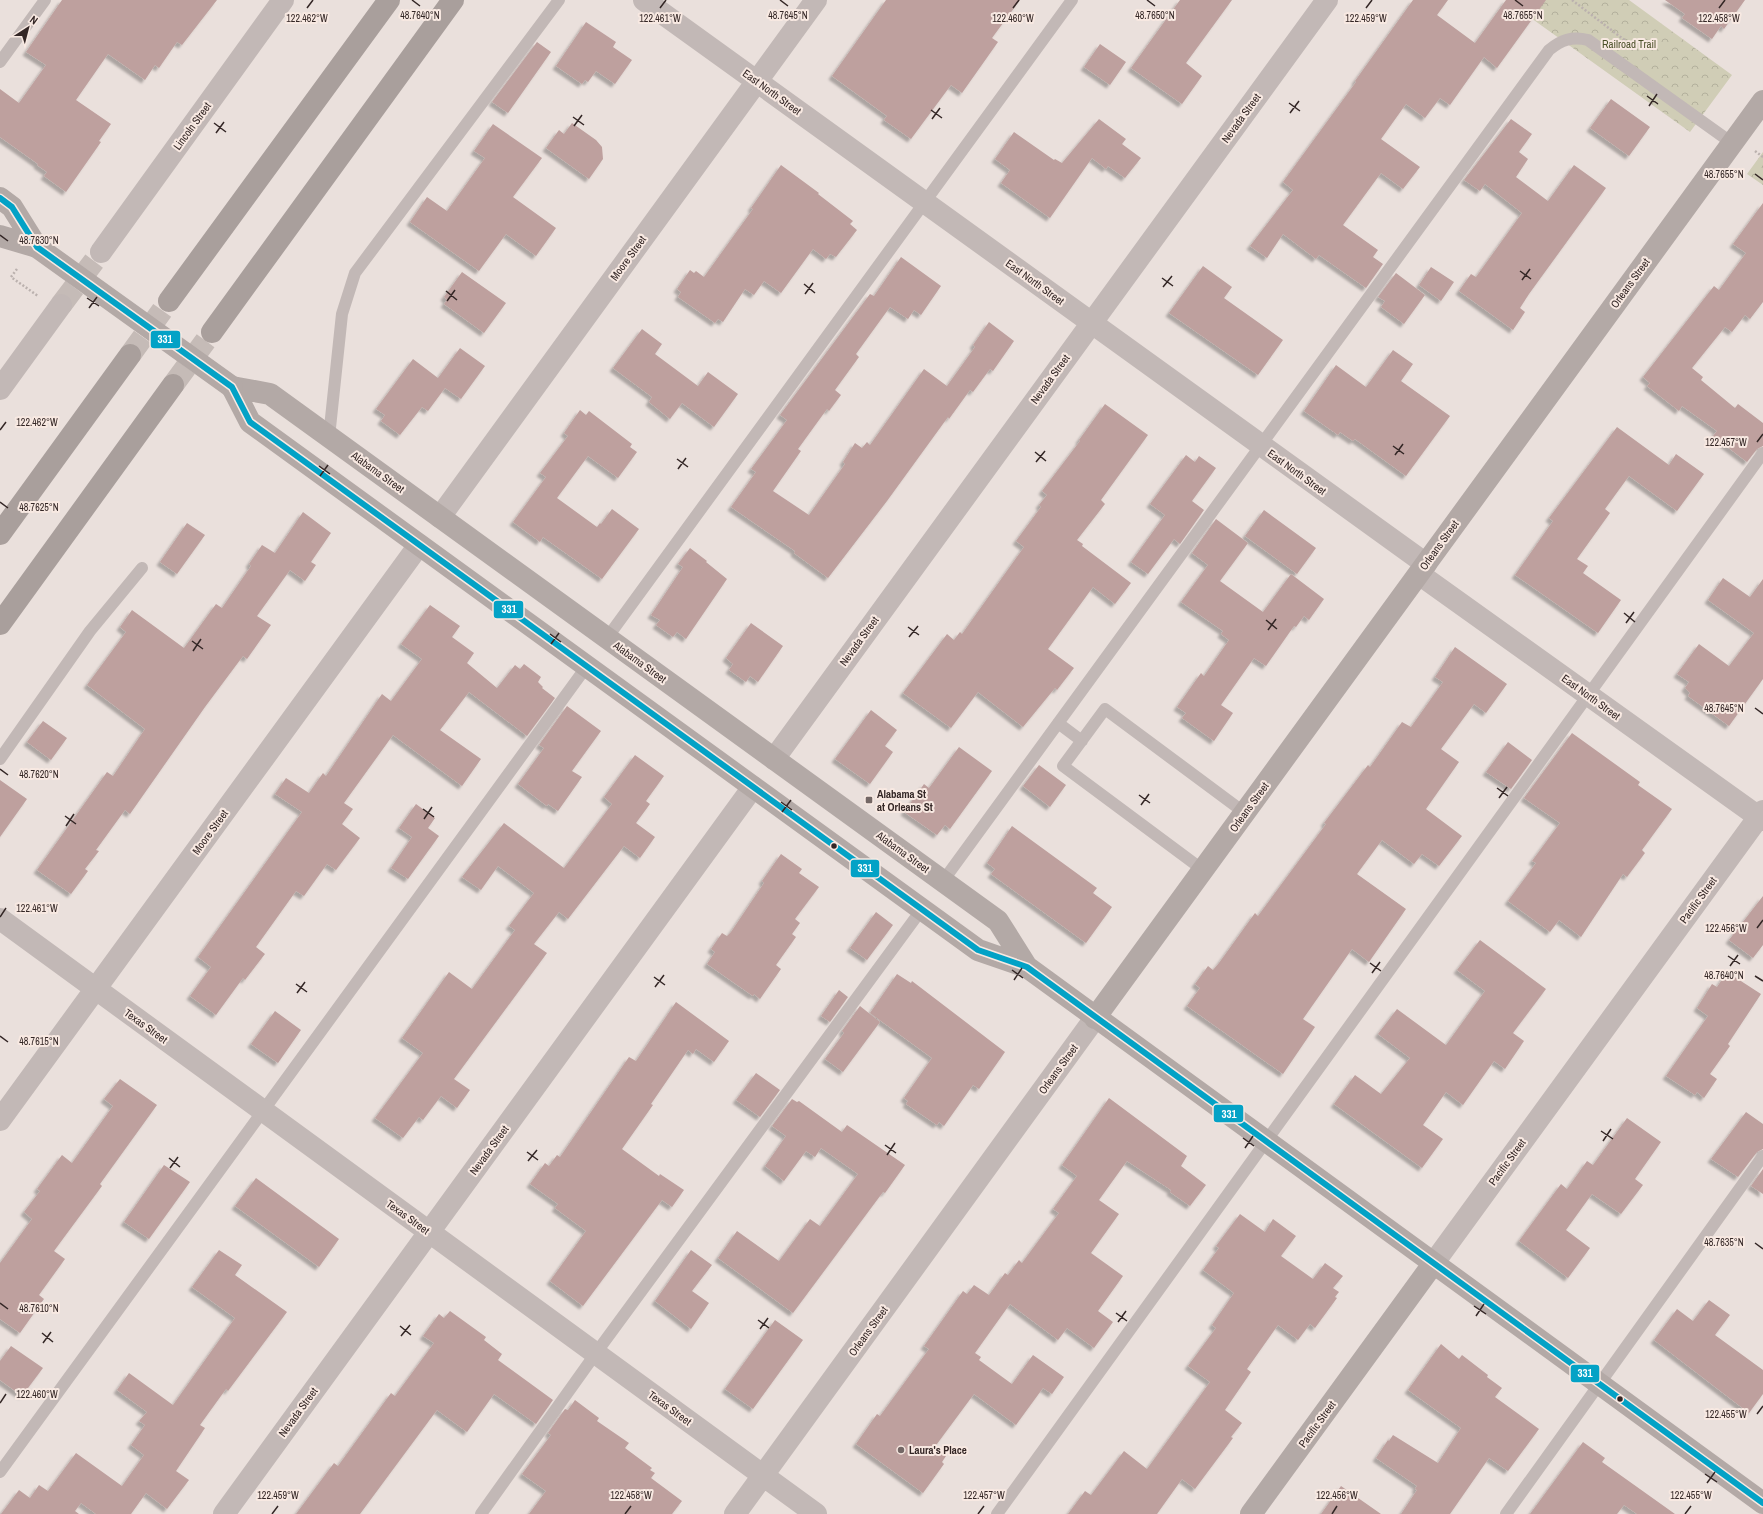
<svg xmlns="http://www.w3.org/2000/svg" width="1763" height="1514" viewBox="0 0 1763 1514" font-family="'Archivo Narrow',sans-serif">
<defs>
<pattern id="forest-crowns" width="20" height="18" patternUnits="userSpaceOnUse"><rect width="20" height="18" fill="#d0cdb6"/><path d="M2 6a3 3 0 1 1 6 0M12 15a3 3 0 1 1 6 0" fill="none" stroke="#b3b09c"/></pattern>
<filter id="shadow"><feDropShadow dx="-3.5" dy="3.5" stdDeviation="1" flood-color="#0004"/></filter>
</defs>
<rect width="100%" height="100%" fill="#eae0dc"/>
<!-- forest -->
<path fill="url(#forest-crowns)" d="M1506,0H1629L1732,75L1690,132Z
M1763,152V185L1747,174Z"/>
<!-- building -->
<path fill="#bea09e" filter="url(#shadow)" d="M62,0H217L182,45L177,42L159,68L155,65L145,80L108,54L76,100L111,124L99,141L101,142L66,192L44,176L47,172L37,165L38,164L0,137V89L19,103L46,65L26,52Z
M886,0H1020L992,38L998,42L962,93L951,85L911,139L884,120L887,116L832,76Z
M1180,0H1232L1186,63L1202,76L1182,104L1131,68Z
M1413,0H1448L1437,15L1475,43L1506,0H1546L1497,68L1484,57L1450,105L1440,98L1425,118L1406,104L1381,139L1420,167L1403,189L1381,173L1343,225L1378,250L1373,257L1383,264L1366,288L1319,255L1316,259L1283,234L1267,258L1250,246L1293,190L1283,182L1356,82L1355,81Z
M1665,0H1745L1724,29L1721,26L1712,39L1682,18L1685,14Z
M586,22L616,42L613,47L632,60L615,84L596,71L588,82L585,80L582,84L556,66Z
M537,42L551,52L508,113L492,102Z
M1100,44L1126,62L1110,85L1084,67Z
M1611,99L1650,127L1629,156L1590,128Z
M1099,119L1126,139L1122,144L1141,158L1125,178L1108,166L1106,169L1092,158L1050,218L1001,183L1010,170L995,159L1014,132L1054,160L1055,159L1062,163Z
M1511,119L1532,134L1519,152L1528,159L1516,177L1548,201L1574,165L1606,188L1529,294L1520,308L1525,312L1513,330L1459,291L1471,274L1476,277L1522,213L1485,184L1480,191L1464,180Z
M572,123L596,140L602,147L603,159L589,179L546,148L559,130L564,134Z
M493,124L542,158L513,197L556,228L536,256L506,234L479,271L410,222L427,197L447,211L485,158L474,151Z
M781,165L819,193L818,194L853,221L850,224L857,230L836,257L830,254L826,259L813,249L781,293L764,281L754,295L745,289L723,322L718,319L715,323L678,297L681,292L677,289L690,270L694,273L696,271L704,277L753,209L751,208Z
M1763,203V302L1750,319L1745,315L1732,332L1725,327L1692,368L1703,377L1701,380L1735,408L1738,404L1763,423V446L1757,449L1747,462L1713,436L1717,431L1682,406L1679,411L1647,386L1650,383L1643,377L1714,286L1719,290L1746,253L1733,244Z
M901,257L941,286L921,315L914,310L908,319L890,307L856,354L859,357L835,390L841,395L829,411L827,409L798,449L801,451L773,491L809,515L845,464L843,462L855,443L862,448L867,442L870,445L924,369L947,386L975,347L973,345L989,322L1014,341L993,371L990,369L973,392L970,390L949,419L948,417L887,501L828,578L794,553L795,551L731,507L756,472L751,469L787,420L780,415L870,294L874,296Z
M1203,266L1232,287L1224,298L1283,340L1258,375L1169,313Z
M1431,267L1454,282L1441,301L1419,285Z
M462,272L506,303L484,333L444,304L447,300L444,297Z
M1396,273L1425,295L1404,324L1381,307L1385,301L1378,297Z
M642,329L662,344L655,354L698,386L708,372L738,394L714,427L682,403L670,419L649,402L652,397L613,368Z
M460,348L485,366L461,399L445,388L428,411L422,407L400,435L381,421L385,415L376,409L413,359L438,378Z
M1393,350L1413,364L1401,381L1450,416L1406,476L1355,439L1353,441L1340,432L1338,435L1304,411L1336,365L1366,387Z
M1105,404L1148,435L1101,500L1105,504L1077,540L1083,544L1082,546L1131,583L1115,604L1093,587L1048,649L1074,668L1057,690L1055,688L1023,727L978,692L951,728L903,693L947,634L954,640L960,632L962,634L1024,547L1016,541L1041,507L1039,505L1047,495L1042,491L1080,441L1079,440Z
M580,410L586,415L589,411L632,444L630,447L637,452L618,478L588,456L557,498L597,527L600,523L601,524L612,509L639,529L602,579L543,537L540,542L513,522L546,477L540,473L568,436L564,433Z
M1617,427L1669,465L1676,454L1704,474L1677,511L1629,476L1605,509L1610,513L1577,559L1588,566L1583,573L1621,600L1598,633L1515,575L1553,521L1549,518Z
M1186,455L1195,462L1199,456L1216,468L1192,501L1204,510L1180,544L1174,539L1148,574L1131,562L1165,515L1150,504Z
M1264,510L1316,548L1297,574L1245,536Z
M303,512L331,533L311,562L316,565L305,581L290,570L257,616L271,625L247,659L243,656L205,707L130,814L125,810L96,850L99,851L85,869L88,871L71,894L37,870L107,772L113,776L145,729L87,685L126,632L120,627L132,610L184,648L216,604L222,608L251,566L249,564L262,545L275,553Z
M1216,519L1248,543L1220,581L1263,612L1291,574L1324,599L1309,620L1304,616L1296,627L1294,626L1266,666L1254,658L1221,705L1233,713L1214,741L1182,718L1186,713L1177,707L1201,673L1204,676L1229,640L1221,634L1223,631L1181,602L1208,565L1192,553Z
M187,523L205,535L177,574L160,562Z
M690,548L707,561L706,562L727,579L686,639L677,632L673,637L656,625L660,620L651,615L683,567L678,564Z
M1723,578L1750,597L1763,579V679L1729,726L1688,696L1690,693L1685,688L1689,682L1677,674L1699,644L1729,666L1754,633L1708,600Z
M430,605L460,626L452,637L474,653L467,663L497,688L515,665L520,669L524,664L541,677L538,682L543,687L542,688L555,698L527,736L469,692L440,730L481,759L462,786L393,735L344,803L353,809L342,824L360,838L336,870L327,864L304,896L296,891L256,947L265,954L245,980L243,978L216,1015L190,996L211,967L198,957L302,812L275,794L286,778L309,793L323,773L326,776L382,694L391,701L422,659L401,644Z
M751,623L783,646L758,682L750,676L746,682L729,670L733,664L726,658Z
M1455,647L1507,684L1486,713L1474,704L1441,749L1459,762L1426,809L1462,836L1439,866L1422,854L1414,864L1382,840L1357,874L1406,909L1369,962L1352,949L1303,1019L1315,1027L1283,1074L1187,1006L1200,988L1195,984L1208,966L1213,970L1219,963L1255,913L1258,916L1326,824L1324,823L1368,765L1370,767L1402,722L1411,727L1443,682L1435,677Z
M567,706L601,731L572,771L582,777L558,811L548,804L547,806L518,784L544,748L539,745Z
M871,710L897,730L885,746L893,752L870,784L835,759Z
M43,721L67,738L51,760L27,742Z
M1572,733L1640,782L1638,785L1672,809L1642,850L1645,853L1627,877L1623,874L1581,937L1559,920L1550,932L1508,901L1536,863L1532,861L1560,823L1524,798Z
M1508,742L1532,760L1511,789L1486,772Z
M959,747L992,771L950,829L945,825L937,835L904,812L924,784L929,788Z
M635,755L664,776L646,801L650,804L636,823L655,837L640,858L624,846L568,919L559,912L534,944L547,953L454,1079L470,1090L457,1108L441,1096L423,1120L419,1117L403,1138L375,1118L423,1053L402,1038L449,972L472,989L515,930L509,926L534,893L498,866L481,890L462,877L504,823L564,868L612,804L604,797Z
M1039,765L1066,785L1050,807L1023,786Z
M0,780L27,799L0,837Z
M416,804L435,818L428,828L439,836L408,879L391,868L412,837L399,828Z
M1012,826L1097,888L1093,893L1112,907L1086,943L991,874L995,869L987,863Z
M781,854L802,869L799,873L819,887L795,919L800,923L792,934L796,937L776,965L781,969L760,999L754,994L753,996L707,964L715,952L711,949L722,933L727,936L731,932L764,883L762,881Z
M1763,896V945L1753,958L1729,940Z
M876,912L893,925L867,960L850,948Z
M1480,940L1546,989L1513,1033L1524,1041L1505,1069L1494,1061L1463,1105L1446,1092L1423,1125L1443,1139L1422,1168L1334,1104L1355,1075L1381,1094L1410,1058L1378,1034L1397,1009L1446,1045L1485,991L1457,970Z
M1727,972L1761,994L1728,1044L1730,1046L1710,1074L1717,1079L1704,1098L1697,1092L1695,1095L1666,1076L1708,1016L1697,1008L1712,984L1717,987Z
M897,974L911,983L912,981L1005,1052L979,1089L973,1085L944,1126L939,1122L937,1125L906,1104L908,1101L904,1098L932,1058L870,1013Z
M839,990L848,997L830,1022L821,1016Z
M676,1002L729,1041L714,1062L696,1049L693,1054L688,1050L651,1104L653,1105L622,1149L659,1176L660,1174L684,1190L672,1207L662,1200L583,1306L550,1281L586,1231L555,1208L558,1204L530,1184L545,1163L549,1166L557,1155L560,1157L629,1057L636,1061Z
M860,1006L880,1022L843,1072L825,1059L844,1033L842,1031Z
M275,1011L301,1030L278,1063L251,1044Z
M756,1073L780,1090L760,1117L736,1100Z
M120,1079L157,1105L100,1184L102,1186L54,1251L65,1259L39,1295L44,1299L20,1333L0,1319V1263L32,1219L24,1212L40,1191L37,1189L62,1155L72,1163L113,1106L104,1099Z
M1109,1098L1187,1156L1181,1166L1206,1185L1190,1206L1170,1192L1171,1190L1127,1161L1099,1200L1119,1214L1091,1253L1123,1276L1098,1311L1113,1322L1094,1348L1067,1328L1058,1340L1010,1304L975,1353L981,1357L979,1360L1012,1384L1033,1355L1064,1377L1052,1394L1043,1388L1016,1425L974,1394L934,1448L946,1456L942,1462L944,1464L923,1493L856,1444L877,1414L880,1416L929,1349L924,1346L963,1291L967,1294L974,1285L989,1295L1005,1273L1008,1275L1019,1260L1022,1263L1059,1213L1053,1209L1077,1176L1062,1165Z
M792,1099L797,1102L799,1101L842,1132L847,1125L905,1165L885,1193L883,1192L793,1313L718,1258L737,1231L779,1261L810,1219L820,1226L858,1174L821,1148L815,1157L806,1151L784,1181L765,1166L786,1136L772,1126Z
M1746,1112L1763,1124V1149L1757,1152L1738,1177L1711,1159Z
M1627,1118L1661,1142L1635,1179L1643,1185L1621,1214L1592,1194L1566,1230L1590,1248L1568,1278L1519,1241L1561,1184L1567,1189L1587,1161L1593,1165Z
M164,1165L190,1182L149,1239L124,1222Z
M1763,1169V1194L1751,1186Z
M256,1178L339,1239L319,1267L235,1206Z
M1240,1214L1265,1232L1273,1219L1296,1236L1281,1256L1313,1279L1325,1263L1343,1276L1333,1288L1339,1292L1335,1297L1337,1298L1315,1328L1310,1324L1298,1340L1278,1325L1247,1369L1251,1372L1225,1410L1242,1423L1231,1437L1233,1438L1195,1489L1182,1479L1157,1514H1068L1085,1491L1091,1495L1124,1451L1147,1469L1210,1382L1188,1366L1216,1328L1212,1325L1234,1293L1203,1270L1219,1248L1216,1246Z
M219,1250L242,1265L235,1275L287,1312L228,1391L226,1389L200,1425L205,1428L176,1471L189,1480L167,1509L146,1493L131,1514H96L81,1503L75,1511L79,1514H1L19,1490L30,1498L39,1485L48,1491L76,1453L122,1486L144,1455L131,1445L145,1425L139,1421L147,1412L117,1390L129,1373L173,1405L235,1318L192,1287Z
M691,1250L712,1265L692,1291L709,1303L691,1329L655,1301Z
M1709,1300L1730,1315L1715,1335L1763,1370V1394L1749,1413L1654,1340L1677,1309L1693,1321Z
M450,1311L486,1337L484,1340L502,1354L498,1360L553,1400L536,1424L494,1394L467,1432L437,1410L360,1514H296L334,1463L338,1466L391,1393L395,1396L434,1343L423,1336L439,1314L444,1318Z
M775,1320L803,1340L753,1409L725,1389Z
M1441,1344L1459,1359L1462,1355L1488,1375L1487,1377L1502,1388L1495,1397L1539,1429L1508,1471L1489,1458L1450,1514H1401L1417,1490L1415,1489L1417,1486L1376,1458L1388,1440L1389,1441L1393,1435L1438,1463L1461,1428L1408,1390Z
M11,1346L43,1368L22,1396L0,1380V1361Z
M575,1400L599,1418L597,1421L629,1443L625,1448L652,1468L650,1470L655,1473L651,1478L682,1501L672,1514H529L546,1491L522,1474L551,1435L548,1433L565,1409L568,1410Z
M1583,1442L1605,1458L1602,1462L1675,1514H1637L1624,1505L1617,1514H1530Z
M1341,1486L1381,1514H1321Z"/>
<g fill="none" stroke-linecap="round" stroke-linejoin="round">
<!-- street-tunnel -->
<path stroke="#c5bbb7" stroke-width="22" stroke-dasharray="22 11" stroke-linecap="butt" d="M61,305L101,252"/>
<!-- highway-tunnel -->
<path stroke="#c5bbb7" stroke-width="22" stroke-dasharray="22 11" stroke-linecap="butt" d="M130,355L169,301
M173,385L212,332"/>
<!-- path -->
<path stroke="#bbb1ae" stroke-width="2.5" stroke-dasharray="2 2" stroke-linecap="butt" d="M1572,0L1631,45
M1755,151L1763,157
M17,269L11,277L38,296"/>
<!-- lane -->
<path stroke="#c2b8b6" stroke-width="12" d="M0,62L45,0
M329,437L342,314L355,273L559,0
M607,638L1072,0
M1058,723L1082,741
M0,759L90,631L142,568
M1203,870L1063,766L1105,709L1245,813
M943,881L1549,50C1561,40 1572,36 1588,40L1732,143
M0,1472L587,666
M481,1514L596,1353L922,909
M997,1514L1763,453
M1506,1514L1763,1156"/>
<!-- street -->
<path stroke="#c2b8b6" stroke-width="22" d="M644,0L1426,564
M101,252L283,0
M0,389L61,305
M440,517L816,0
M1419,574L1763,820
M774,759L1327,0
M0,919L816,1514
M0,1120L419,545
M1433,1264L1763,811
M224,1514L753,787
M735,1514L1095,1018"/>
<!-- secondary -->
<path stroke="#b3a9a6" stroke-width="22" d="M0,198L12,207L37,247
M0,236L37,247
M232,387L250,422L978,950L1027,967L1763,1503
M232,387L270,394L998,921L1027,967
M1095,1018L1763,101
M1251,1514L1433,1264"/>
<!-- highway -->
<path stroke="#a99f9c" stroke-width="22" d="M169,301L389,0
M212,332L453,0
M0,534L130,355
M0,624L173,385"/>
<!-- secondary-bridge -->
<path stroke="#b3a9a6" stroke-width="22" d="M37,247L232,387"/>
<defs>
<path id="bus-1" d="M0,198L12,207L37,247L232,387L250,422L978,950L1027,967L1763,1503"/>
</defs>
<!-- bus-1 casing -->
<use href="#bus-1" stroke="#f8e9e2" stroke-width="9"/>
<!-- bus-1 -->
<use href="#bus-1" stroke="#03a2c6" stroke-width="6"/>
</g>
<!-- ticks -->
<path fill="none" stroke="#332625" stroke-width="1.5" d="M412,0L420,6M780,0L788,6M1147,0L1155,6M1515,0L1523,6M307,8L313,0M660,8L666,0M1013,8L1019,0M1366,8L1372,0M1719,8L1725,0M1647,96L1658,104M1289,103L1300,111M1649,106L1657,94M931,110L942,118M1290,113L1299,101M573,117L584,125M932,119L940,108M214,123L226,132M574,126L582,115M216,133L224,122M1755,174L1763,180M0,235L8,241M1520,271L1531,279M1162,278L1173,286M1522,280L1530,269M804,284L815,293M1163,287L1172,276M446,291L457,300M805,294L813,283M87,298L99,306M447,301L455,290M89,308L97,297M0,430L6,422M1757,442L1763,434M1393,446L1404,454M1035,452L1046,461M1395,455L1403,444M677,459L688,467M1036,462L1045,451M319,466L330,474M678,469L686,458M320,476L328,465M0,502L8,508M1624,613L1635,622M1266,620L1277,629M1626,623L1634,612M908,627L919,635M1268,630L1276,619M550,634L561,642M909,637L918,626M192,641L203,649M551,644L559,633M193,651L201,639M1755,708L1763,714M0,769L8,775M1497,788L1508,796M1139,795L1150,803M1499,798L1507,787M781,802L792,810M1141,805L1149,794M423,809L434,817M782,812L791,800M65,816L76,824M424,819L432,807M66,826L74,814M0,917L6,908M1757,928L1763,920M1728,956L1740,964M1370,963L1381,971M1730,966L1738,955M1012,970L1023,978M1372,973L1380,962M1755,976L1763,981M654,977L665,985M1014,980L1022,968M296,984L307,992M655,987L664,975M297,993L305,982M0,1036L8,1042M1601,1131L1613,1139M1243,1138L1254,1146M1603,1141L1611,1129M885,1145L896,1153M1245,1148L1253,1136M527,1152L538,1160M887,1155L895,1143M169,1158L180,1167M528,1161L537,1150M170,1168L178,1157M1755,1243L1763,1249M0,1303L8,1309M1474,1306L1486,1314M1116,1313L1127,1321M1476,1316L1484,1304M758,1320L769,1328M1118,1322L1126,1311M400,1326L411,1335M760,1329L768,1318M42,1333L53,1342M401,1336L410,1325M43,1343L51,1332M0,1403L6,1394M1757,1414L1763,1406M1705,1474L1717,1482M1707,1483L1715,1472M272,1514L278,1506M625,1514L631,1506M978,1514L984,1506M1332,1514L1337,1506M1685,1514L1691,1506"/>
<!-- markers -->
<g fill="#736765" stroke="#f8e9e2" stroke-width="1.5">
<rect x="865" y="796" width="8" height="8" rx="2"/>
<circle cx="901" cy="1450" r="4"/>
</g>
<g fill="#332625" stroke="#f8e9e2" stroke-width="1.5">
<circle cx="834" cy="846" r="3.5"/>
<circle cx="1620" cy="1399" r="3.5"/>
</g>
<g text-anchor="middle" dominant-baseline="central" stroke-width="4" stroke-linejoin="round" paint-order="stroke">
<!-- park labels -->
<g font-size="11" fill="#4b5029" stroke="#f8e9e2">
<text x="1629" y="44">Railroad Trail</text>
</g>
<!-- street labels -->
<g font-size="11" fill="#332625" stroke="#f8e9e2">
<text transform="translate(772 92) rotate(36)">East North Street</text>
<text transform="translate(1241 118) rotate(-54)">Nevada Street</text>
<text transform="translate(192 126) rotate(-54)">Lincoln Street</text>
<text transform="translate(628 258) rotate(-54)">Moore Street</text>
<text transform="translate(1035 282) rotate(36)">East North Street</text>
<text transform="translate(1630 283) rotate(-54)">Orleans Street</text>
<text transform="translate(1050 379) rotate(-54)">Nevada Street</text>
<text transform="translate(378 472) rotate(36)">Alabama Street</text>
<text transform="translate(1297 472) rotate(36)">East North Street</text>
<text transform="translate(1439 545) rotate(-54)">Orleans Street</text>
<text transform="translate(859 641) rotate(-54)">Nevada Street</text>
<text transform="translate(640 662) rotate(36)">Alabama Street</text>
<text transform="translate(1591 697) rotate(36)">East North Street</text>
<text transform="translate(1249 807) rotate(-54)">Orleans Street</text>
<text transform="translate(210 832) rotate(-54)">Moore Street</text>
<text transform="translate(903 852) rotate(36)">Alabama Street</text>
<text transform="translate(1698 900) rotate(-54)">Pacific Street</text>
<text transform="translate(146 1026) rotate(36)">Texas Street</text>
<text transform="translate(1058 1069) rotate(-54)">Orleans Street</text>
<text transform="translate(489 1150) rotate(-54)">Nevada Street</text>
<text transform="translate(1507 1162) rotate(-54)">Pacific Street</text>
<text transform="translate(408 1217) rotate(36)">Texas Street</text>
<text transform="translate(868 1331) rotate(-54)">Orleans Street</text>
<text transform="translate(670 1408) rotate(36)">Texas Street</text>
<text transform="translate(298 1412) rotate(-54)">Nevada Street</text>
<text transform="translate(1317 1424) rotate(-54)">Pacific Street</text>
</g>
<!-- poi labels -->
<g font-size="11" font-weight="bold" fill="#332625" stroke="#f8e9e2" text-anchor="start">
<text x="877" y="794">Alabama St<tspan x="877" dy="13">at Orleans St</tspan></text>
<text x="909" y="1450">Laura's Place</text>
</g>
</g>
<g font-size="10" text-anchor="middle" fill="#332625" stroke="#f8e9e2" stroke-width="4" stroke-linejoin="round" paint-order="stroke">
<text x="1523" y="19">48.7655°N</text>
<text x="420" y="19">48.7640°N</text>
<text x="788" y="19">48.7645°N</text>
<text x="1155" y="19">48.7650°N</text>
<text x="307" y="22">122.462°W</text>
<text x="660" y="22">122.461°W</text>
<text x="1013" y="22">122.460°W</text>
<text x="1366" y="22">122.459°W</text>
<text x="1719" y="22">122.458°W</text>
<text x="1724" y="178">48.7655°N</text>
<text x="39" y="244">48.7630°N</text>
<text x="37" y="426">122.462°W</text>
<text x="1726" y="446">122.457°W</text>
<text x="39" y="511">48.7625°N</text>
<text x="1724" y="712">48.7645°N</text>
<text x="39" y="778">48.7620°N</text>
<text x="37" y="912">122.461°W</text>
<text x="1726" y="932">122.456°W</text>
<text x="1724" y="979">48.7640°N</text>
<text x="39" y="1045">48.7615°N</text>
<text x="1724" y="1246">48.7635°N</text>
<text x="39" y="1312">48.7610°N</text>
<text x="37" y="1398">122.460°W</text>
<text x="1726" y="1418">122.455°W</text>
<text x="278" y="1499">122.459°W</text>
<text x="631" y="1499">122.458°W</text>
<text x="984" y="1499">122.457°W</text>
<text x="1337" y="1499">122.456°W</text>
<text x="1691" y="1499">122.455°W</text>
</g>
<g stroke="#f8e9e2" stroke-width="1.5">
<rect x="150" y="330" width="31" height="19" rx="4" fill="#03a2c6"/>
<rect x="493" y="600" width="31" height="19" rx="4" fill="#03a2c6"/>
<rect x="850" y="859" width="30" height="19" rx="4" fill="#03a2c6"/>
<rect x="1213" y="1104" width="31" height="19" rx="4" fill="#03a2c6"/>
<rect x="1570" y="1364" width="30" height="19" rx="4" fill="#03a2c6"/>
</g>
<g font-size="11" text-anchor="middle" font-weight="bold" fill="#fff">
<text x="165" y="343">331</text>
<text x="509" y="613">331</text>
<text x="865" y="872">331</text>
<text x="1229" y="1118">331</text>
<text x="1585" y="1377">331</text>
</g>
<!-- north arrow -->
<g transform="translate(28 28) rotate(36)" stroke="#f8e9e2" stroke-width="3" paint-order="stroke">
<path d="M0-3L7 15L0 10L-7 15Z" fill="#332625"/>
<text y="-6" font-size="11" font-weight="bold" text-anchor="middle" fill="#332625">N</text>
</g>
</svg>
